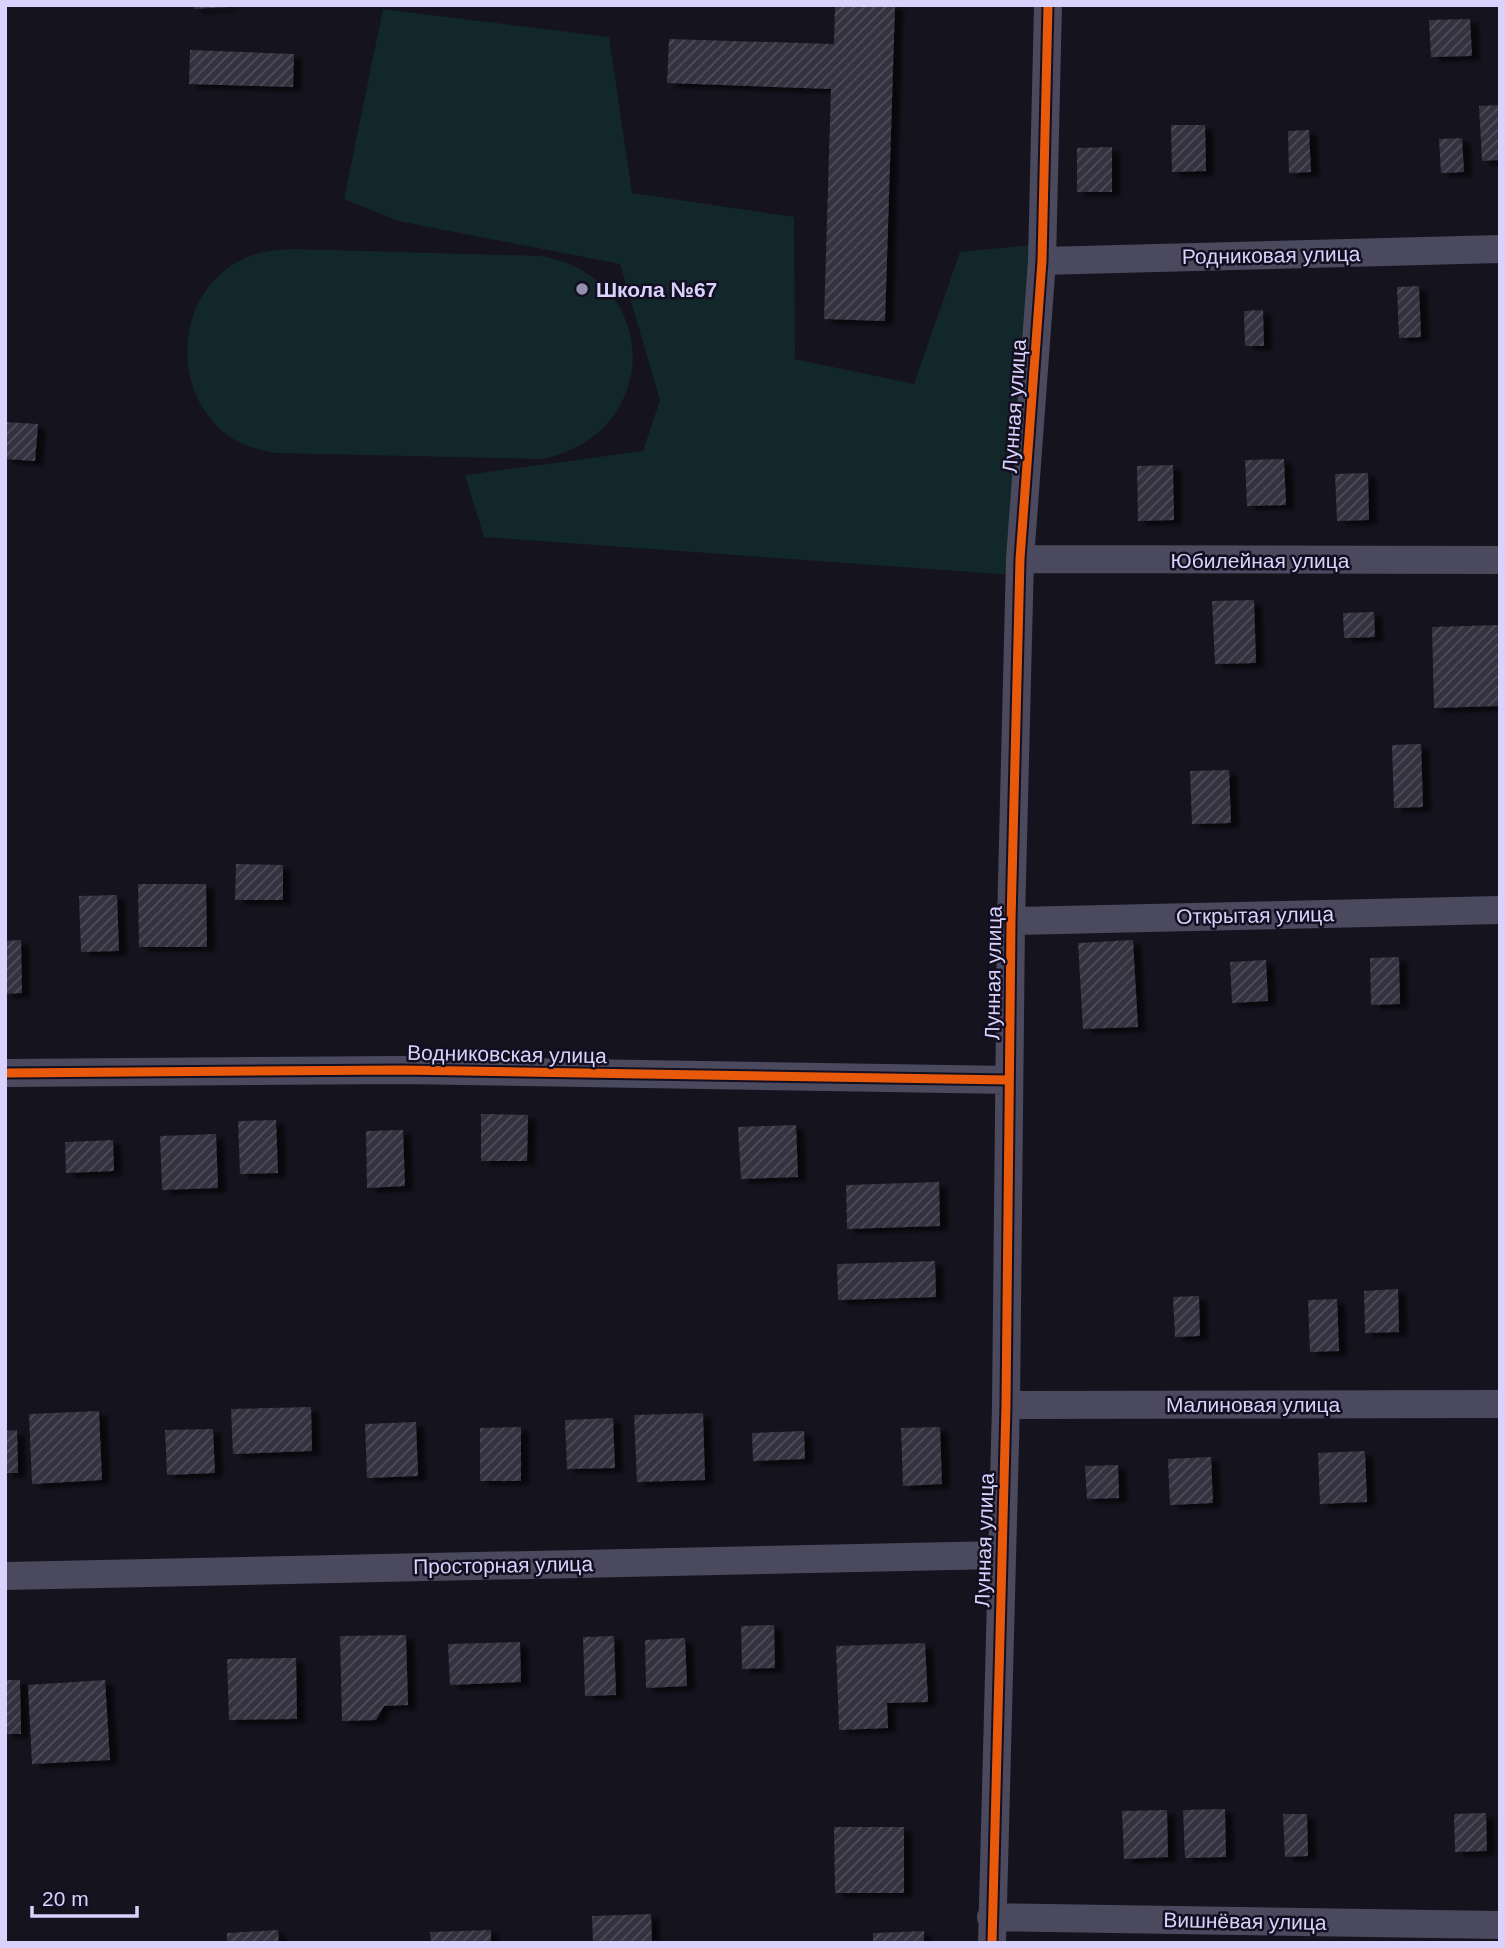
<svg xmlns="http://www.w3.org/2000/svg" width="1505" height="1948" viewBox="0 0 1505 1948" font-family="Helvetica,sans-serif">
<defs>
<pattern id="building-hatch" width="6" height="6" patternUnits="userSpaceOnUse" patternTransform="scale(1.75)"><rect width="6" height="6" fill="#34313f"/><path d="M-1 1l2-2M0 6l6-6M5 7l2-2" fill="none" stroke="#514e5c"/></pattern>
<filter id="shadow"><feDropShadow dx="8" dy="4.5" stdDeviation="2" flood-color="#0009"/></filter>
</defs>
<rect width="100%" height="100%" fill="#15131d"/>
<!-- green -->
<path fill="#122729" d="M383,9L609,37L632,193L794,217L795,359L914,384L960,252L1030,245L1027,576L484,537L465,475L643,451L660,400L620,264L398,221L344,199Z
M293,249L541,256C663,277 663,434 543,459L277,453C259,450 242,446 227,435C169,390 175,294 241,260C257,251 275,250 293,249Z"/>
<!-- building -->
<path fill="url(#building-hatch)" filter="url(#shadow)" d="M193,5H229V7L194,9Z
M835,5H895L885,321L824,319L831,89L667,83L669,39L834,44Z
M1470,19L1472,56L1431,57L1429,20Z
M190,50L294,54L293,87L189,84Z
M1500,105V160L1482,161L1479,106Z
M1171,125H1205L1206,171L1172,172Z
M1309,130L1311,172L1289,173L1288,131Z
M1462,138L1464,172L1441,173L1439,139Z
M1112,147V192H1077V148Z
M1419,286L1421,337L1399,338L1397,287Z
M1263,310L1264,346H1245L1244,311Z
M5,422L38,424L35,461L5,459Z
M1284,459L1286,505L1247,506L1245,460Z
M1173,465L1174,520L1138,521L1137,466Z
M1368,473L1369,520L1337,521L1335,474Z
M1254,600L1256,663L1215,664L1212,601Z
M1374,612L1375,637L1344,638L1343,613Z
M1500,625V706L1434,708L1432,627Z
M1421,744L1423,807L1394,808L1392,745Z
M1229,770L1231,823L1192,824L1190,771Z
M236,864L283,865V900H235Z
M138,884H206L207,947H139Z
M117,895L119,951L81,952L79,896Z
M21,940L22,993L5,994V941Z
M1133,940L1138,1027L1083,1029L1078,943Z
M1399,957L1400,1004L1371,1005L1370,958Z
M1266,960L1268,1001L1232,1003L1230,962Z
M481,1114L528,1115L527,1161H481Z
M276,1120L278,1173L240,1174L238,1121Z
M796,1125L798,1177L741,1179L738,1127Z
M403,1130L405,1186L367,1188L366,1131Z
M216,1134L218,1188L162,1190L160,1136Z
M113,1140L114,1171L66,1173L65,1142Z
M939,1182L940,1226L847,1229L846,1185Z
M935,1261L936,1297L838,1300L837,1264Z
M1398,1289L1399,1332L1365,1333L1364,1291Z
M1199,1296L1200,1336L1175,1337L1173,1297Z
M1337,1299L1339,1351L1310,1352L1308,1300Z
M311,1407L312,1451L233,1454L231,1409Z
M99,1411L102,1480L32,1484L29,1414Z
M703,1413L705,1480L637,1482L634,1415Z
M613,1418L615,1468L567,1469L565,1420Z
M416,1422L418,1476L367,1478L365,1424Z
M521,1427V1481H480V1428Z
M940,1427L942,1484L903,1486L901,1428Z
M213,1429L215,1473L167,1475L165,1430Z
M17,1430L18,1473H5V1431Z
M804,1431L805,1459L753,1461L752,1433Z
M1365,1451L1367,1502L1320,1504L1318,1453Z
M1211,1457L1213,1503L1170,1505L1168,1459Z
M1118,1465L1119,1498L1087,1499L1085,1466Z
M774,1625L775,1668L742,1669L741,1626Z
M406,1635L408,1705L384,1706L376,1720L342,1721L340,1636Z
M614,1636L616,1695L585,1696L583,1637Z
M685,1638L687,1686L646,1688L645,1640Z
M520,1642L521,1682L450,1685L448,1644Z
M925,1643L928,1702L887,1703L888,1728L839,1730L836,1646Z
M296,1658L297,1719L229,1720L227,1659Z
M5,1680H20L21,1734H5Z
M105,1680L110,1760L32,1764L28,1685Z
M1225,1809L1226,1857L1185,1858L1183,1810Z
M1167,1810L1168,1857L1124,1859L1122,1811Z
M1486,1813L1487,1851L1455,1852L1454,1814Z
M1283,1814H1307L1308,1856L1285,1857Z
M834,1827H904V1893H835Z
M651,1914L652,1943H593L592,1916Z
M278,1930L279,1943H227V1933Z
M491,1930V1943H431L430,1932Z
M924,1931V1943H873V1933Z"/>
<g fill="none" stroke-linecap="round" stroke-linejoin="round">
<!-- street -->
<path stroke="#4b495d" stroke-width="28" d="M1042,261L1500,249
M1020,559L1500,560
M1011,921L1500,910
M5,1073L402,1070L1009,1080
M1006,1405L1500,1404
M5,1576L1000,1555
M991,1917L1500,1925
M992,1943L1006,1405L1011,921L1020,559L1042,261L1048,5"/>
<defs>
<path id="cycleway" d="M5,1073L402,1070L1009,1080
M992,1943L1006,1405L1011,921L1020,559L1042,261L1048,5"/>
</defs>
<!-- cycleway casing -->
<use href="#cycleway" stroke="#130f21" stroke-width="13"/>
<!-- cycleway -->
<use href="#cycleway" stroke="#e8590c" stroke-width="9"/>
</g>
<!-- markers -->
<circle fill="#948fae" stroke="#130f21" stroke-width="2.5" cx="582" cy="289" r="7"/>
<g text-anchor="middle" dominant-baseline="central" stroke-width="5" stroke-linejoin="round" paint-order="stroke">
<!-- street labels -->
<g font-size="21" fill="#d9d2fc" stroke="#130f21">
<text transform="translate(1271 255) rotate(-1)">Родниковая улица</text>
<text transform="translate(1014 406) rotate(-86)">Лунная улица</text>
<text x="1260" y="560">Юбилейная улица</text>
<text transform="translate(1255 915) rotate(-1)">Открытая улица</text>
<text transform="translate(993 973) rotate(-89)">Лунная улица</text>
<text transform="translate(507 1054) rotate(1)">Водниковская улица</text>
<text x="1253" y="1404">Малиновая улица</text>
<text transform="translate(984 1540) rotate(-88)">Лунная улица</text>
<text transform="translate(503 1565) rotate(-1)">Просторная улица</text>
<text transform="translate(1245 1921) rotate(1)">Вишнёвая улица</text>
</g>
<!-- poi labels -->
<g font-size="21" font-weight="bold" fill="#d9d2fc" stroke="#130f21" text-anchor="start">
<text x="596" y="289">Школа №67</text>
</g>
</g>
<!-- border -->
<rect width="1505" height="1948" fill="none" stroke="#d9d2fc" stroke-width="14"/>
<!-- scale -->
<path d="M32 1906v10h105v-10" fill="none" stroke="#d9d2fc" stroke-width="3.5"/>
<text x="42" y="1906" font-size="21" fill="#d9d2fc" stroke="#130f21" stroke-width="5" paint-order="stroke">20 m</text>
</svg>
